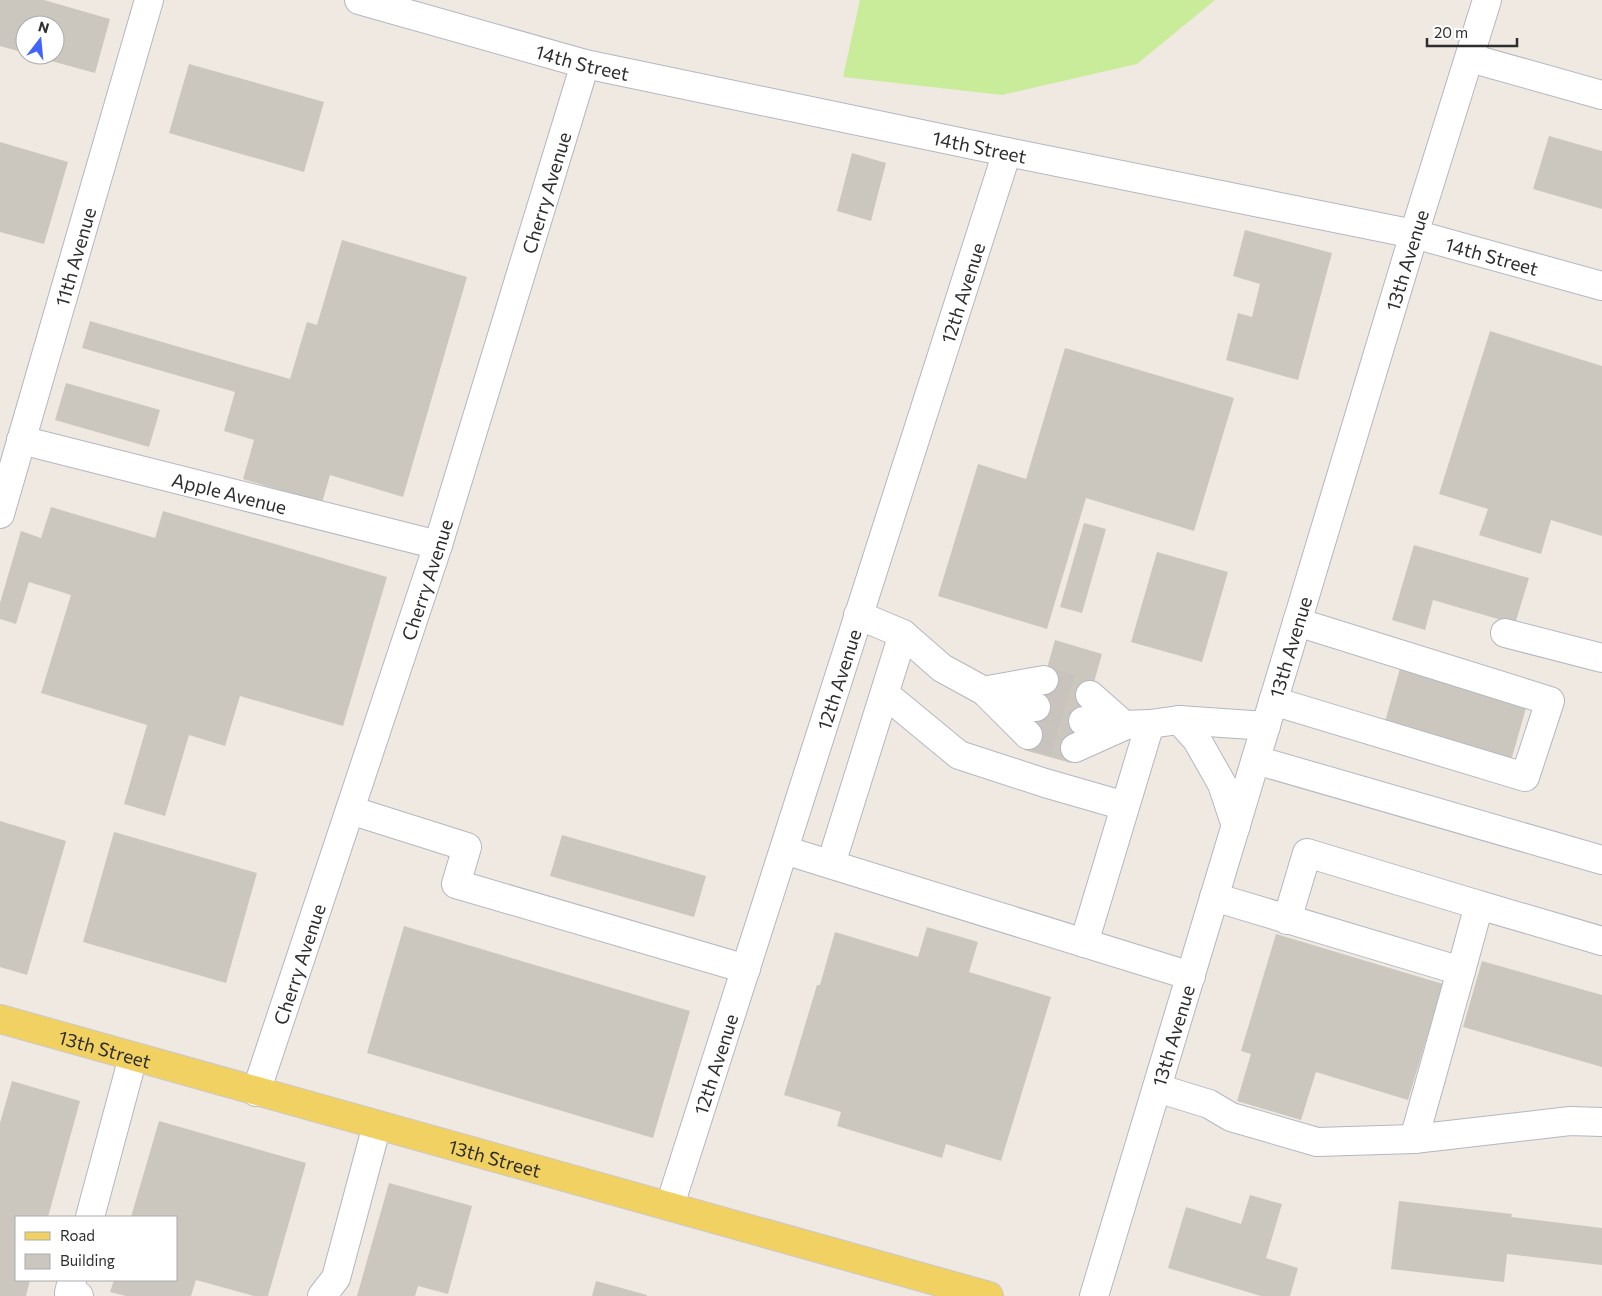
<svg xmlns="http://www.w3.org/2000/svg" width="1602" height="1296" viewBox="0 0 1602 1296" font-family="Commissioner,sans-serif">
<rect width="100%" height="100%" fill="#efe9e1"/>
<!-- pitch -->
<path fill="#c9ec9a" d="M860,0H1215L1137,64L1002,95L843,77Z"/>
<!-- building -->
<path fill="#cbc7bf" d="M0,0H44L110,19L95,73L33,56L55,55V25H25V53L0,46Z
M189,64L324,102L304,172L169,133Z
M1549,136L1602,151V209L1533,189Z
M0,142L68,162L44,244L0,232Z
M852,153L886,163L871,221L837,211Z
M1245,230L1332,253L1298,380L1226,360L1238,313L1252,317L1260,284L1233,276Z
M342,240L467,277L403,497L330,475L322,503L243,479L254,440L224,431L235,392L82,348L90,321L290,379L307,322L317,325Z
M1490,331L1602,366V536L1551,520L1541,554L1479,535L1488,509L1439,494Z
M1065,348L1234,398L1194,531L1086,498L1047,629L938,596L978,464L1026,479Z
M66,383L160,410L149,447L55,420Z
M51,507L155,538L163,511L387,577L343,726L240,696L225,746L189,735L165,816L124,804L147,725L41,693L71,595L29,582L16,624L0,619V603L21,531L41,538Z
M1084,523L1106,529L1082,613L1060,607Z
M1414,545L1529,578L1515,624L1433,600L1425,630L1392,620Z
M1157,552L1228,572L1202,662L1131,642Z
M1055,640L1102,654L1071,763L1024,750Z
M1401,665L1528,701L1511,761L1384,725Z
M0,821L66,841L27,975L0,967Z
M114,832L257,873L226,983L83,942Z
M562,835L706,876L694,917L550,876Z
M404,926L690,1011L653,1138L367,1053Z
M927,927L978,942L969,972L1051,997L1001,1161L946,1144L942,1158L837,1126L841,1112L784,1095L817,985H820L835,932L918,957Z
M1276,934L1443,984L1408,1100L1316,1072L1301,1120L1237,1101L1251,1054L1241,1051Z
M1482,961L1602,995V1067L1463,1027Z
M12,1081L80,1101L48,1217H16V1280H30L26,1296H0V1123Z
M159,1121L306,1163L268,1296H254L196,1280L191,1296H126L110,1292L114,1280H176V1217H131Z
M389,1183L472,1206L448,1294L418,1286L415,1296H357Z
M1250,1195L1282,1204L1266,1258L1298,1268L1290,1296H1261L1168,1268L1186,1207L1241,1224Z
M1399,1201L1512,1214L1511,1217L1602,1228V1265L1507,1254L1504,1282L1391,1269Z
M596,1281L647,1295V1296H592Z"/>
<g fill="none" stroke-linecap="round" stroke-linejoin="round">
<!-- minor-tunnel -->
<path stroke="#c8c4bd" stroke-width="28" stroke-dasharray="28 14" stroke-linecap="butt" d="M1044,680L1090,695
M1036,707L1083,721
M1028,735L1075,748"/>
<defs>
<g id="minor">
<path id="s1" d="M359,0L585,64L1007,152L1414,234L1602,286"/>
<path d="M1470,58L1602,95"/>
<path id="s2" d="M21,440L438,545"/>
<path id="s3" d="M0,514L149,0"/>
<path d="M858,615L903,634L942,668L984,691L1036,707"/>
<path d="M1505,633L1602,658"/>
<path d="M988,690L1044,680"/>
<path d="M885,694L959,755L1045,783L1125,806"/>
<path d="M987,694L1028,735"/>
<path d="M1090,695L1124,725"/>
<path d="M1273,701L1525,777L1550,701L1297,622"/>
<path d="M1179,720L1197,740L1222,784L1236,826"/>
<path d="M1083,721L1124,725L1150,724L1179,720L1266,726"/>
<path d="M1075,748L1124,726"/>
<path d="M1256,760L1602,860"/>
<path d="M350,810L467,847L456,884L746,969"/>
<path d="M784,850L1191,976"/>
<path d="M831,864L903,634"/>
<path d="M1214,897L1461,971L1479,905L1307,853L1287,920"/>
<path d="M1479,905L1602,941"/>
<path d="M1084,943L1150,724"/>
<path d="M1157,1088L1209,1104L1231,1117L1317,1142L1414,1139L1570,1121L1602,1122"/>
<path id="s4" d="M256,1092L438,545L585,64"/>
<path d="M1414,1139L1461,971"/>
<path id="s5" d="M670,1205L1007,152"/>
<path d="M90,1217L133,1057"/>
<path d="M72,1280L69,1293L79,1296"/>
<path d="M322,1296L336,1278L377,1125"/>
<path id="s6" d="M1094,1296L1414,234L1487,0"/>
</g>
<g id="major">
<path id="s7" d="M0,1019L989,1296"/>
</g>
</defs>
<!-- minor casing -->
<use href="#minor" stroke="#b4b7c1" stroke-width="30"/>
<!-- major casing -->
<use href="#major" stroke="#c9c9c9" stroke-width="30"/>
<!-- minor -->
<use href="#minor" stroke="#fff" stroke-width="28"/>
<!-- major -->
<use href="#major" stroke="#f2d163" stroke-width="28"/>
</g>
<g text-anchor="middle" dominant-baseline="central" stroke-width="5" stroke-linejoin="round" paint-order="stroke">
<!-- street labels -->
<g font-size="19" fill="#2e2e2e" stroke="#fff">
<text stroke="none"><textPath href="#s1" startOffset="232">14th Street</textPath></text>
<text stroke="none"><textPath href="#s1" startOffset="638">14th Street</textPath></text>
<text stroke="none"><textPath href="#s4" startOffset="945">Cherry Avenue</textPath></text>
<text stroke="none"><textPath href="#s1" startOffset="1162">14th Street</textPath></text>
<text stroke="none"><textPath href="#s3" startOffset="268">11th Avenue</textPath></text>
<text stroke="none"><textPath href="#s6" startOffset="1082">13th Avenue</textPath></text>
<text stroke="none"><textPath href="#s5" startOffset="958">12th Avenue</textPath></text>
<text stroke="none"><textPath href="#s2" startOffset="215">Apple Avenue</textPath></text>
<text stroke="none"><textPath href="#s4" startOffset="540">Cherry Avenue</textPath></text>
<text stroke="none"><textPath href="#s6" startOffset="678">13th Avenue</textPath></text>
<text stroke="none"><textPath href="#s5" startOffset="552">12th Avenue</textPath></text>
<text stroke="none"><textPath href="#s4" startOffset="135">Cherry Avenue</textPath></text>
<text stroke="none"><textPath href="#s6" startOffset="272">13th Avenue</textPath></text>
<text stroke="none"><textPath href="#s7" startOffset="109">13th Street</textPath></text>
<text stroke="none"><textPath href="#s5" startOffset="148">12th Avenue</textPath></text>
<text stroke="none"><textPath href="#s7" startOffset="514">13th Street</textPath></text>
</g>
</g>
<!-- legend -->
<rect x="15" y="1216" width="162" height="65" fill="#ffffff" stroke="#ababab"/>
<rect x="25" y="1232" width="25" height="8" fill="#f2d163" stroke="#ababab"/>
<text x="60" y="1241" font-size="15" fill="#2e2e2e">Road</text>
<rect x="25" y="1254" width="25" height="15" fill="#cbc7bf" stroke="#ababab"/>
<text x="60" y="1266" font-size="15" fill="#2e2e2e">Building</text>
<!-- north arrow -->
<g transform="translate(40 40) rotate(16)"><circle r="24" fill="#ffffff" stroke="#ababab"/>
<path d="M0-4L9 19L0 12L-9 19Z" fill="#4264fb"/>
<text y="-8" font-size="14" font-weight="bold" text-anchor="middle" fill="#2e2e2e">N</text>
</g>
<!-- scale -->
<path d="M1427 38v8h90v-8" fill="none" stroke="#2e2e2e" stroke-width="2.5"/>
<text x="1434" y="38" font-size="15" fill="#2e2e2e" stroke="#ffffff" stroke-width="4" paint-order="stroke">20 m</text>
</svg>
